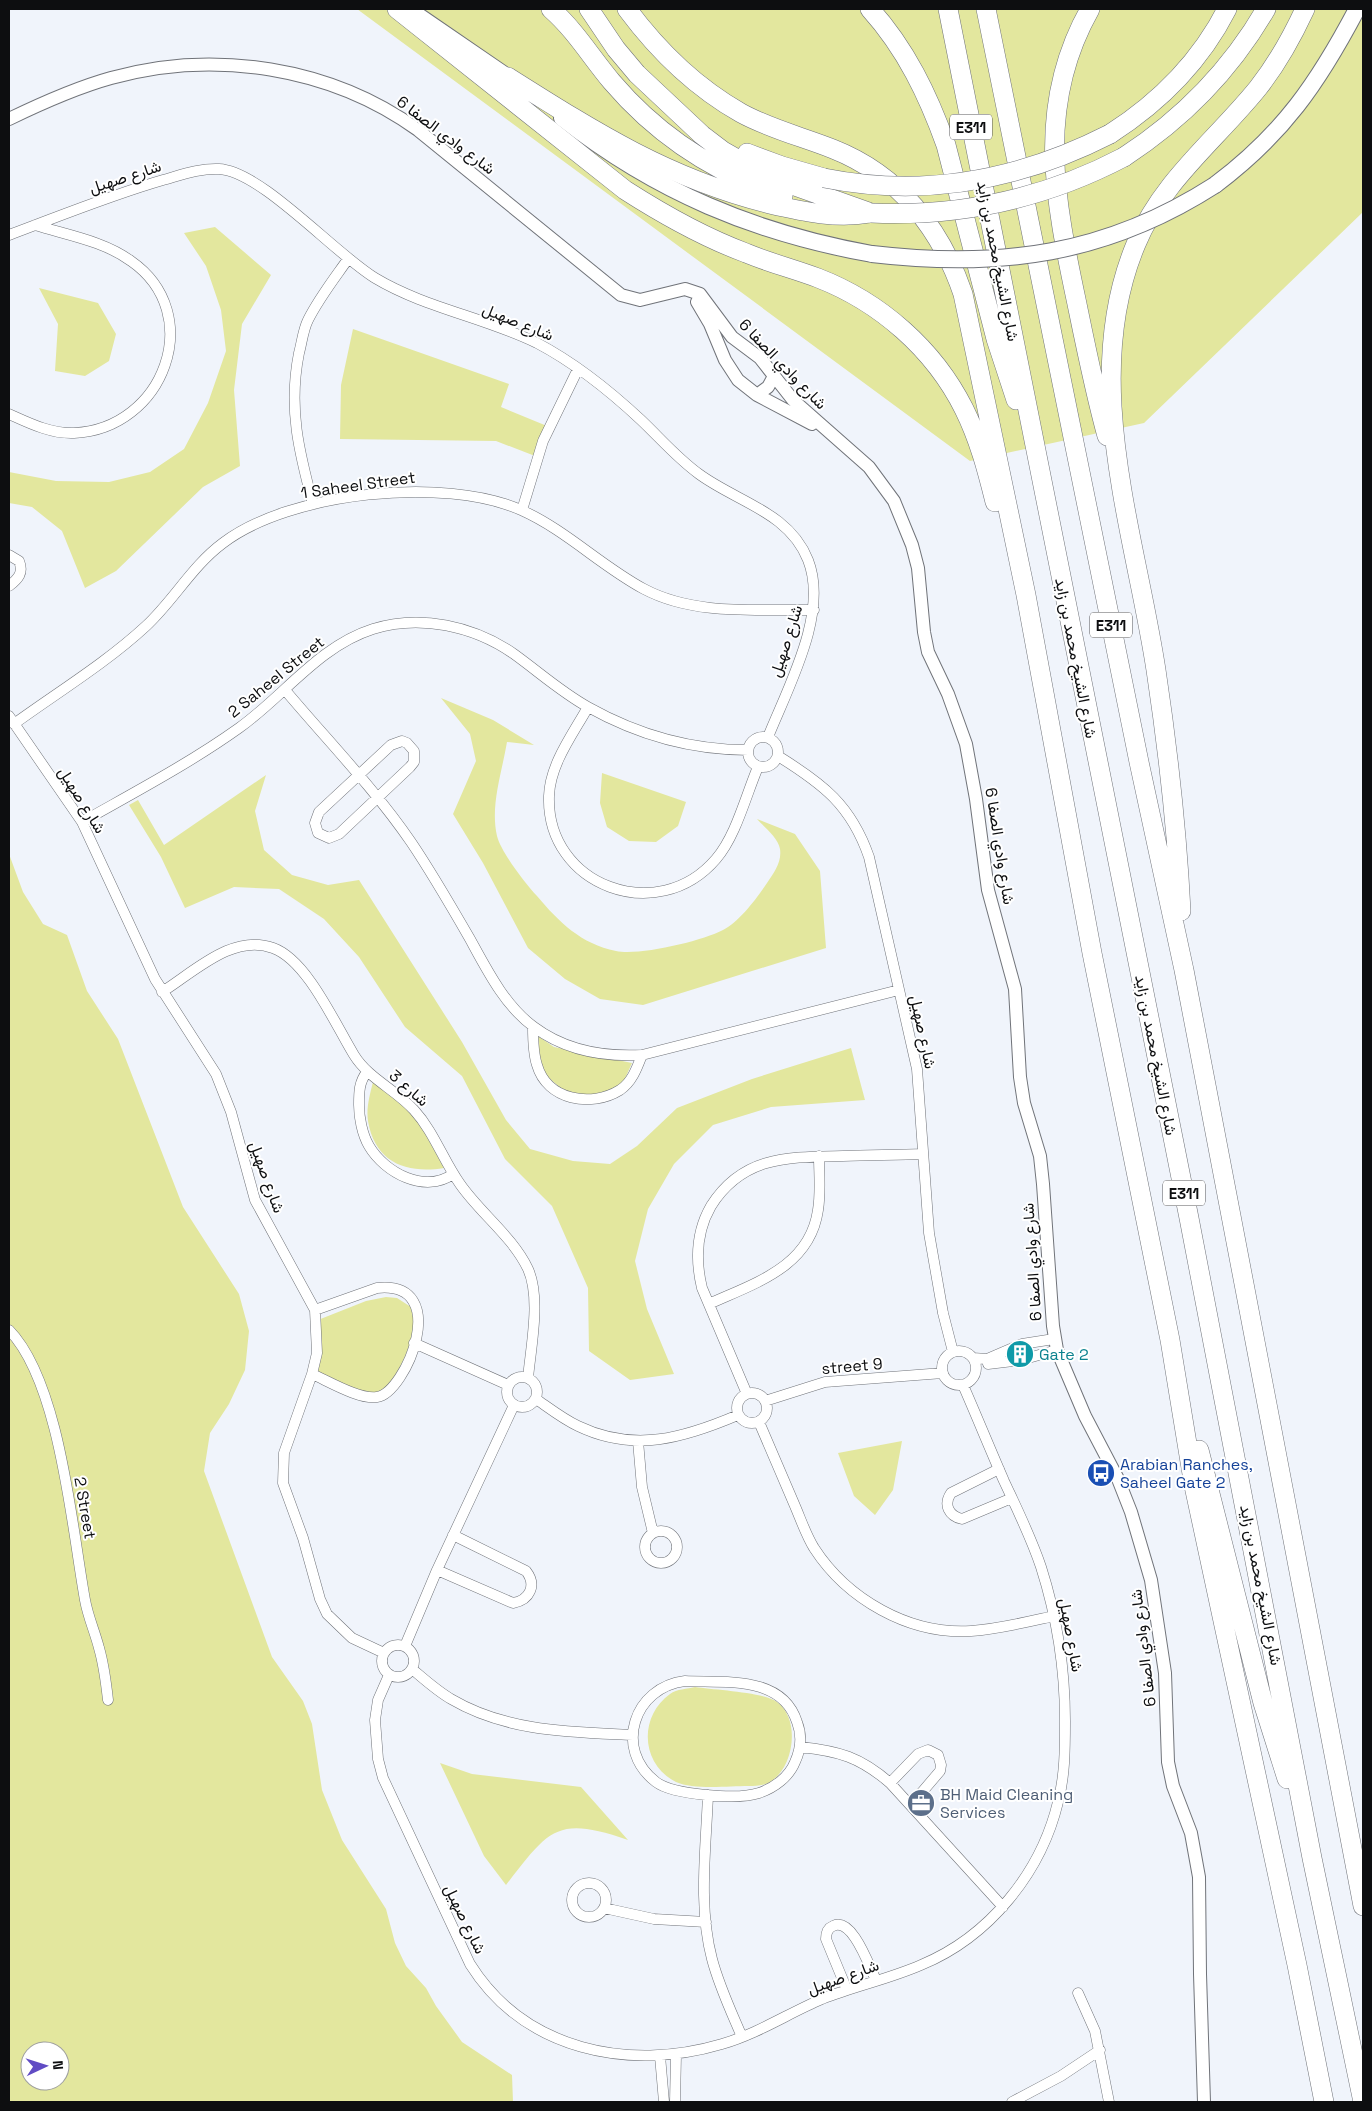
<svg xmlns="http://www.w3.org/2000/svg" width="1372" height="2111" viewBox="0 0 1372 2111" font-family="'Space Grotesk',Vazirmatn,sans-serif">
<rect width="100%" height="100%" fill="#f0f4fb"/>
<!-- green -->
<path fill="#e3e79e" fill-rule="evenodd" d="M357,9H1363V212L1144,423L970,461Z
M215,227L271,275L242,324L234,390L240,466L203,487L116,571L85,588L62,531L32,507L9,503V472L56,481L109,482L150,472L184,449L208,403L226,351L221,310L206,266L184,233Z
M39,288L98,303L116,334L109,361L85,376L55,371L58,324Z
M353,329L509,384L501,407L547,426L535,456L496,441L340,439L341,385Z
M441,698L493,720L534,745L507,742C502,772 490,806 497,836C501,852 525,883 537,896C559,922 581,944 616,951C639,956 702,941 723,930C739,922 757,898 767,883C774,873 782,862 780,849C778,837 764,827 757,819L795,834L820,871L826,948L643,1005L600,999L565,979L528,948L483,863L453,814L476,761L470,734Z
M602,773L686,802L678,826L656,842L629,841L607,827L600,803Z
M266,775L255,811L264,850L292,875L328,885L359,880L462,1042L506,1120L530,1149L573,1161L610,1164L637,1146L677,1108L752,1079L851,1048L865,1100L771,1107L713,1125L674,1164L648,1209L635,1261L647,1309L674,1374L630,1380L589,1351L588,1288L552,1206L505,1159L462,1076L405,1027L359,957L324,919L279,889L234,887L185,908L161,857L129,805L138,800L164,845Z
M9,854L23,892L43,924L67,935L87,991L118,1039L183,1207L239,1294L249,1331L245,1370L229,1404L210,1433L204,1471L272,1657L303,1701L312,1724L322,1790L342,1840L386,1909L395,1943L406,1966L426,1988L436,2006L462,2042L512,2075L513,2102H9ZM30,2051H60V2081H30Z
M538,1036L554,1047L632,1063L623,1083L604,1094L581,1097L562,1089L544,1074L537,1052Z
M373,1082L415,1115L444,1168C407,1174 375,1163 368,1121C366,1108 370,1094 373,1082Z
M386,1297L397,1298L411,1307C412,1313 414,1320 414,1326C414,1341 393,1389 378,1392C362,1395 331,1382 315,1377L318,1320L366,1301Z
M902,1441L893,1490L875,1515L854,1496L838,1453Z
M695,1687C714,1690 764,1692 777,1702C801,1719 794,1768 770,1782C763,1786 756,1786 748,1786C729,1786 693,1790 676,1782C641,1765 638,1717 670,1694C677,1689 687,1689 695,1687Z
M440,1763L472,1774L581,1787L628,1840C556,1815 549,1830 506,1885L484,1856Z"/>
<g fill="none" stroke-linecap="round" stroke-linejoin="round">
<defs>
<path id="minor" d="M9,235C60,216 111,195 163,180C181,175 200,168 219,169C261,171 334,253 375,278C425,308 484,317 537,343C575,363 610,391 641,420C661,439 677,458 699,474C737,502 789,512 808,560C829,613 788,687 768,737
M9,414C29,423 51,434 74,433C164,429 207,314 131,261C104,241 67,235 35,225
M313,504C299,452 288,408 299,353C302,342 303,330 308,320C319,298 334,279 348,259
M522,510L543,441L578,369
M9,555L19,561C24,573 18,579 9,586
M285,690C327,740 374,788 411,842C432,873 451,906 470,939C487,970 505,1006 534,1027C566,1051 604,1057 642,1055L899,990
M588,707C573,734 550,764 549,796C546,886 658,927 716,859C736,836 746,795 758,767
M9,716L82,822L155,979L216,1074L231,1112L255,1200L315,1310L317,1353L312,1374L284,1453L283,1483L303,1538L320,1599L327,1614L352,1638L384,1653
M14,724C58,692 106,663 146,626C174,600 192,566 223,543C290,492 444,476 521,510C566,530 601,566 644,589C695,616 757,609 814,610
M748 752a15 15 0 1 1 30 0a15 15 0 1 1-30 0Z
M402,741L407,743L414,751V762L410,767L339,834L329,838L318,833L315,823L319,812L391,745Z
M778,756C823,784 851,805 869,857L917,1069L929,1233L943,1313L953,1352
M82,822C135,792 190,763 239,728C284,696 319,646 373,629C420,614 474,626 514,654C539,672 561,692 588,707C638,735 691,750 748,750
M162,992C194,972 233,933 273,948C307,960 335,1024 354,1055C369,1079 395,1089 414,1110C434,1132 443,1160 460,1184C480,1213 513,1237 528,1269C541,1298 531,1346 528,1378
M533,1027C533,1039 533,1053 537,1065C547,1100 591,1108 620,1090C632,1082 637,1068 642,1055
M367,1072C359,1082 359,1092 359,1105C359,1117 362,1134 369,1146C385,1173 425,1194 453,1174
M709,1304C755,1283 810,1267 818,1210C821,1192 819,1174 819,1156
M9,1330C60,1382 72,1529 85,1600C88,1617 95,1632 99,1648C104,1665 106,1682 108,1700
M414,1343L508,1385
M942 1368a17 17 0 1 1 34 0a17 17 0 1 1-34 0Z
M973,1358L987,1359L1022,1344L1054,1339
M988,1364L1021,1360L1057,1350
M312,1374C328,1381 360,1400 377,1397C406,1393 453,1280 377,1288L315,1310
M507 1392a15 15 0 1 1 30 0a15 15 0 1 1-30 0Z
M737 1408a15 15 0 1 1 30 0a15 15 0 1 1-30 0Z
M747,1394L702,1288C695,1259 696,1232 711,1206C743,1155 790,1157 843,1156C870,1155 897,1155 923,1154
M536,1399C549,1408 563,1419 578,1426C634,1453 684,1438 738,1415
M765,1401L825,1382L943,1373
M759,1422C771,1450 783,1478 795,1506C801,1520 806,1535 814,1548C847,1599 909,1635 971,1631C999,1629 1027,1622 1054,1616
M638,1441L642,1487L653,1533
M999,1469L951,1493C943,1505 949,1516 962,1519L1012,1498
M645 1547a16 16 0 1 1 32 0a16 16 0 1 1-32 0Z
M437,1570L513,1603C530,1600 537,1585 526,1571L453,1535
M382 1661a16 16 0 1 1 32 0a16 16 0 1 1-32 0Z
M405,1646L437,1570L514,1405
M412,1669C424,1679 437,1691 451,1699C507,1732 571,1732 633,1735
M389,1675L378,1700L375,1720L378,1759L383,1778L470,1964C524,2050 628,2072 722,2044C757,2034 789,2013 822,1999C855,1986 889,1979 921,1965C989,1937 1041,1873 1058,1802C1065,1776 1065,1748 1065,1721C1065,1669 1057,1617 1041,1567C1031,1537 1017,1509 1004,1481C990,1449 977,1417 963,1385
M685,1681C725,1683 782,1675 797,1722C802,1735 801,1749 795,1762C789,1777 774,1788 759,1793C738,1800 673,1795 656,1782C613,1749 634,1687 685,1681Z
M800,1747C839,1751 860,1757 890,1783L1003,1907
M890,1783L918,1754L928,1750L938,1755L941,1765L940,1771L911,1805
M708,1795C706,1848 698,1906 712,1959C719,1986 731,2011 742,2037
M572 1900a17 17 0 1 1 34 0a17 17 0 1 1-34 0Z
M604,1908L654,1919L706,1922
M847,1990L826,1939C826,1933 828,1928 833,1926C852,1916 869,1966 876,1980
M1078,1993L1095,2031L1109,2102
M660,2056L664,2102
M675,2102L676,2055
M1012,2102L1061,2076L1100,2050"/>
<path id="tertiary" d="M9,119C42,103 75,88 111,78C214,49 331,67 418,130L621,295L640,300L685,289L700,294L732,337L760,358L793,400L869,467L894,501L912,545L918,568L924,632L928,652L948,694L966,744L976,799L988,890L1015,989L1020,1077L1024,1103L1040,1156L1043,1184L1053,1326L1057,1350L1085,1416L1118,1479L1131,1512L1151,1580L1165,1673L1168,1762L1173,1786L1191,1833L1199,1877L1200,1974L1204,2102
M697,302L710,324L725,360L738,380L757,395L812,424
M757,395L768,387L774,376"/>
<path id="primary" d="M417,15L519,85
M562,118C656,192 755,233 872,254
M1215,185C1283,134 1318,83 1357,9"/>
<path id="motorway" d="M397,9L625,190C664,215 703,237 746,253C770,263 794,269 818,278C880,302 934,349 964,409C979,439 987,470 995,502
M551,9C575,30 591,57 612,82C658,136 715,173 783,196
M589,9L616,49L637,74L702,135L723,151L767,176L871,213
M627,9C659,52 695,87 741,113C770,129 803,137 833,149C899,175 941,229 963,294L1026,595L1092,953L1170,1340L1194,1486L1297,1965L1324,2102
M870,9C906,49 928,95 946,145L996,339L1016,400
M948,9L1189,1218L1312,1858L1363,2102
M986,9L1139,762L1184,970L1363,1906
M1090,9C1035,106 1055,200 1077,304C1086,348 1095,393 1107,436
M508,77C595,132 669,179 770,204C805,212 836,219 871,213
M1110,134C1160,102 1200,62 1227,9
M747,153L782,166L824,178
M1124,157C1184,118 1230,71 1266,9
M1181,911C1177,830 1168,750 1156,670C1135,532 1079,379 1136,244C1162,181 1216,140 1258,88C1277,64 1292,37 1305,9
M1199,1450L1263,1703L1287,1779"/>
</defs>
<!-- minor casing -->
<use href="#minor" stroke="#707379" stroke-width="11"/>
<!-- tertiary casing -->
<use href="#tertiary" stroke="#707379" stroke-width="14"/>
<!-- primary casing -->
<use href="#primary" stroke="#707379" stroke-width="18"/>
<!-- motorway casing -->
<use href="#motorway" stroke="#707379" stroke-width="20"/>
<!-- minor -->
<use href="#minor" stroke="#fff" stroke-width="10"/>
<!-- tertiary -->
<use href="#tertiary" stroke="#fff" stroke-width="12"/>
<!-- primary -->
<use href="#primary" stroke="#fff" stroke-width="16"/>
<!-- motorway -->
<use href="#motorway" stroke="#fff" stroke-width="19"/>
<defs>
<path id="primary-bridge" d="M872,254C1000,269 1106,255 1215,185"/>
<path id="motorway-bridge" d="M824,178C924,198 1020,180 1110,134
M871,213C961,217 1044,199 1124,157"/>
</defs>
<!-- primary-bridge casing -->
<use href="#primary-bridge" stroke="#707379" stroke-width="18" stroke-linecap="butt"/>
<!-- motorway-bridge casing -->
<use href="#motorway-bridge" stroke="#707379" stroke-width="20" stroke-linecap="butt"/>
<!-- primary-bridge -->
<use href="#primary-bridge" stroke="#fff" stroke-width="16"/>
<!-- motorway-bridge -->
<use href="#motorway-bridge" stroke="#fff" stroke-width="19"/>
</g>
<!-- icons -->
<defs>
<symbol id="building-disc" viewBox="-11 -11 22 22"><circle r="9.5" fill="#0f9aa8" stroke="#fff"/><path d="M-4-6H4V6H1V3H-1V6H-4ZM-2.5-4.3h1.7v1.8h-1.7ZM.8-4.3h1.7v1.8H.8ZM-2.5-1h1.7V.8h-1.7ZM.8-1h1.7V.8H.8Z" fill="#fff"/></symbol>
<symbol id="bus-disc" viewBox="-11 -11 22 22"><circle r="9.5" fill="#1a4fb4" stroke="#fff"/><path d="M-5-6H5V4H4V6H2V4H-2V6H-4V4H-5ZM-3.5-4V0h7V-4ZM-3.5 1.2v1.5H-2V1.2ZM2 1.2v1.5H3.5V1.2Z" fill="#fff"/></symbol>
<symbol id="office-disc" viewBox="-11 -11 22 22"><circle r="9.5" fill="#5c6f8a" stroke="#fff"/><path d="M-6-3h4V-5.5h4V-3h4V5H-6ZM-1-4.5V-3h2v-1.5ZM-6 0V1H6V0Z" fill="#fff"/></symbol>
</defs>
<g fill-rule="evenodd">
<use href="#building-disc" x="1004" y="1338" width="32" height="32"/>
<use href="#bus-disc" x="1085" y="1457" width="32" height="32"/>
<use href="#office-disc" x="905" y="1787" width="32" height="32"/>
</g>
<g text-anchor="middle" dominant-baseline="central" stroke-width="4" stroke-linejoin="round" paint-order="stroke">
<!-- shield labels -->
<g fill="#fff" stroke="#565658" stroke-width="1">
<rect x="950" y="114.5" width="42" height="25" rx="4"/>
<rect x="1090" y="612.5" width="42" height="25" rx="4"/>
<rect x="1163" y="1180.5" width="42" height="25" rx="4"/>
</g>
<g font-size="15" font-weight="bold" fill="#0d0e10">
<text x="971" y="127">E311</text>
<text x="1111" y="625">E311</text>
<text x="1184" y="1193">E311</text>
</g>
<!-- street labels -->
<g font-size="16" fill="#0d0e10" stroke="#fff">
<text transform="translate(446 135) rotate(37)">شارع وادي الصفا 6</text>
<text transform="translate(125 177) rotate(-18)">شارع صهيل</text>
<text transform="translate(998 261) rotate(79)">شارع الشيخ محمد بن زايد</text>
<text transform="translate(518 322) rotate(22)">شارع صهيل</text>
<text transform="translate(783 364) rotate(46)">شارع وادي الصفا 6</text>
<text transform="translate(358 485) rotate(-8)">1 Saheel Street</text>
<text transform="translate(786 641) rotate(-72)">شارع صهيل</text>
<text transform="translate(1076 658) rotate(79)">شارع الشيخ محمد بن زايد</text>
<text transform="translate(276 677) rotate(-39)">2 Saheel Street</text>
<text transform="translate(82 800) rotate(58)">شارع صهيل</text>
<text transform="translate(1000 846) rotate(81)">شارع وادي الصفا 6</text>
<text transform="translate(923 1032) rotate(78)">شارع صهيل</text>
<text transform="translate(1156 1055) rotate(79)">شارع الشيخ محمد بن زايد</text>
<text transform="translate(409 1088) rotate(41)">3 شارع</text>
<text transform="translate(267 1177) rotate(70)">شارع صهيل</text>
<text transform="translate(1032 1262) rotate(-94)">شارع وادي الصفا 6</text>
<text transform="translate(852 1366) rotate(-5)">street 9</text>
<text transform="translate(85 1508) rotate(80)">2 Street</text>
<text transform="translate(1261 1585) rotate(79)">شارع الشيخ محمد بن زايد</text>
<text transform="translate(1071 1635) rotate(80)">شارع صهيل</text>
<text transform="translate(1143 1648) rotate(-97)">شارع وادي الصفا 6</text>
<text transform="translate(465 1919) rotate(64)">شارع صهيل</text>
<text transform="translate(843 1977) rotate(-20)">شارع صهيل</text>
</g>
<!-- culture labels -->
<g font-size="16" fill="#0d838f" stroke="#fff" text-anchor="start">
<text x="1039" y="1354">Gate 2</text>
</g>
<!-- transit labels -->
<g font-size="16" fill="#164399" stroke="#fff" text-anchor="start">
<text x="1120" y="1464">Arabian Ranches,<tspan x="1120" dy="18">Saheel Gate 2</tspan></text>
</g>
<!-- service labels -->
<g font-size="16" fill="#4e5e75" stroke="#fff" text-anchor="start">
<text x="940" y="1794">BH Maid Cleaning<tspan x="940" dy="18">Services</tspan></text>
</g>
</g>
<!-- border -->
<rect width="1372" height="2111" fill="none" stroke="#0d0e10" stroke-width="20"/>
<!-- north arrow -->
<g transform="translate(45 2066) rotate(86)"><circle r="24" fill="#ffffff" stroke="#9e9f9f"/>
<path d="M0-4L9 19L0 12L-9 19Z" fill="#604bc4"/>
<text y="-8" font-size="14" font-weight="bold" text-anchor="middle" fill="#0d0e10">N</text>
</g>
</svg>
